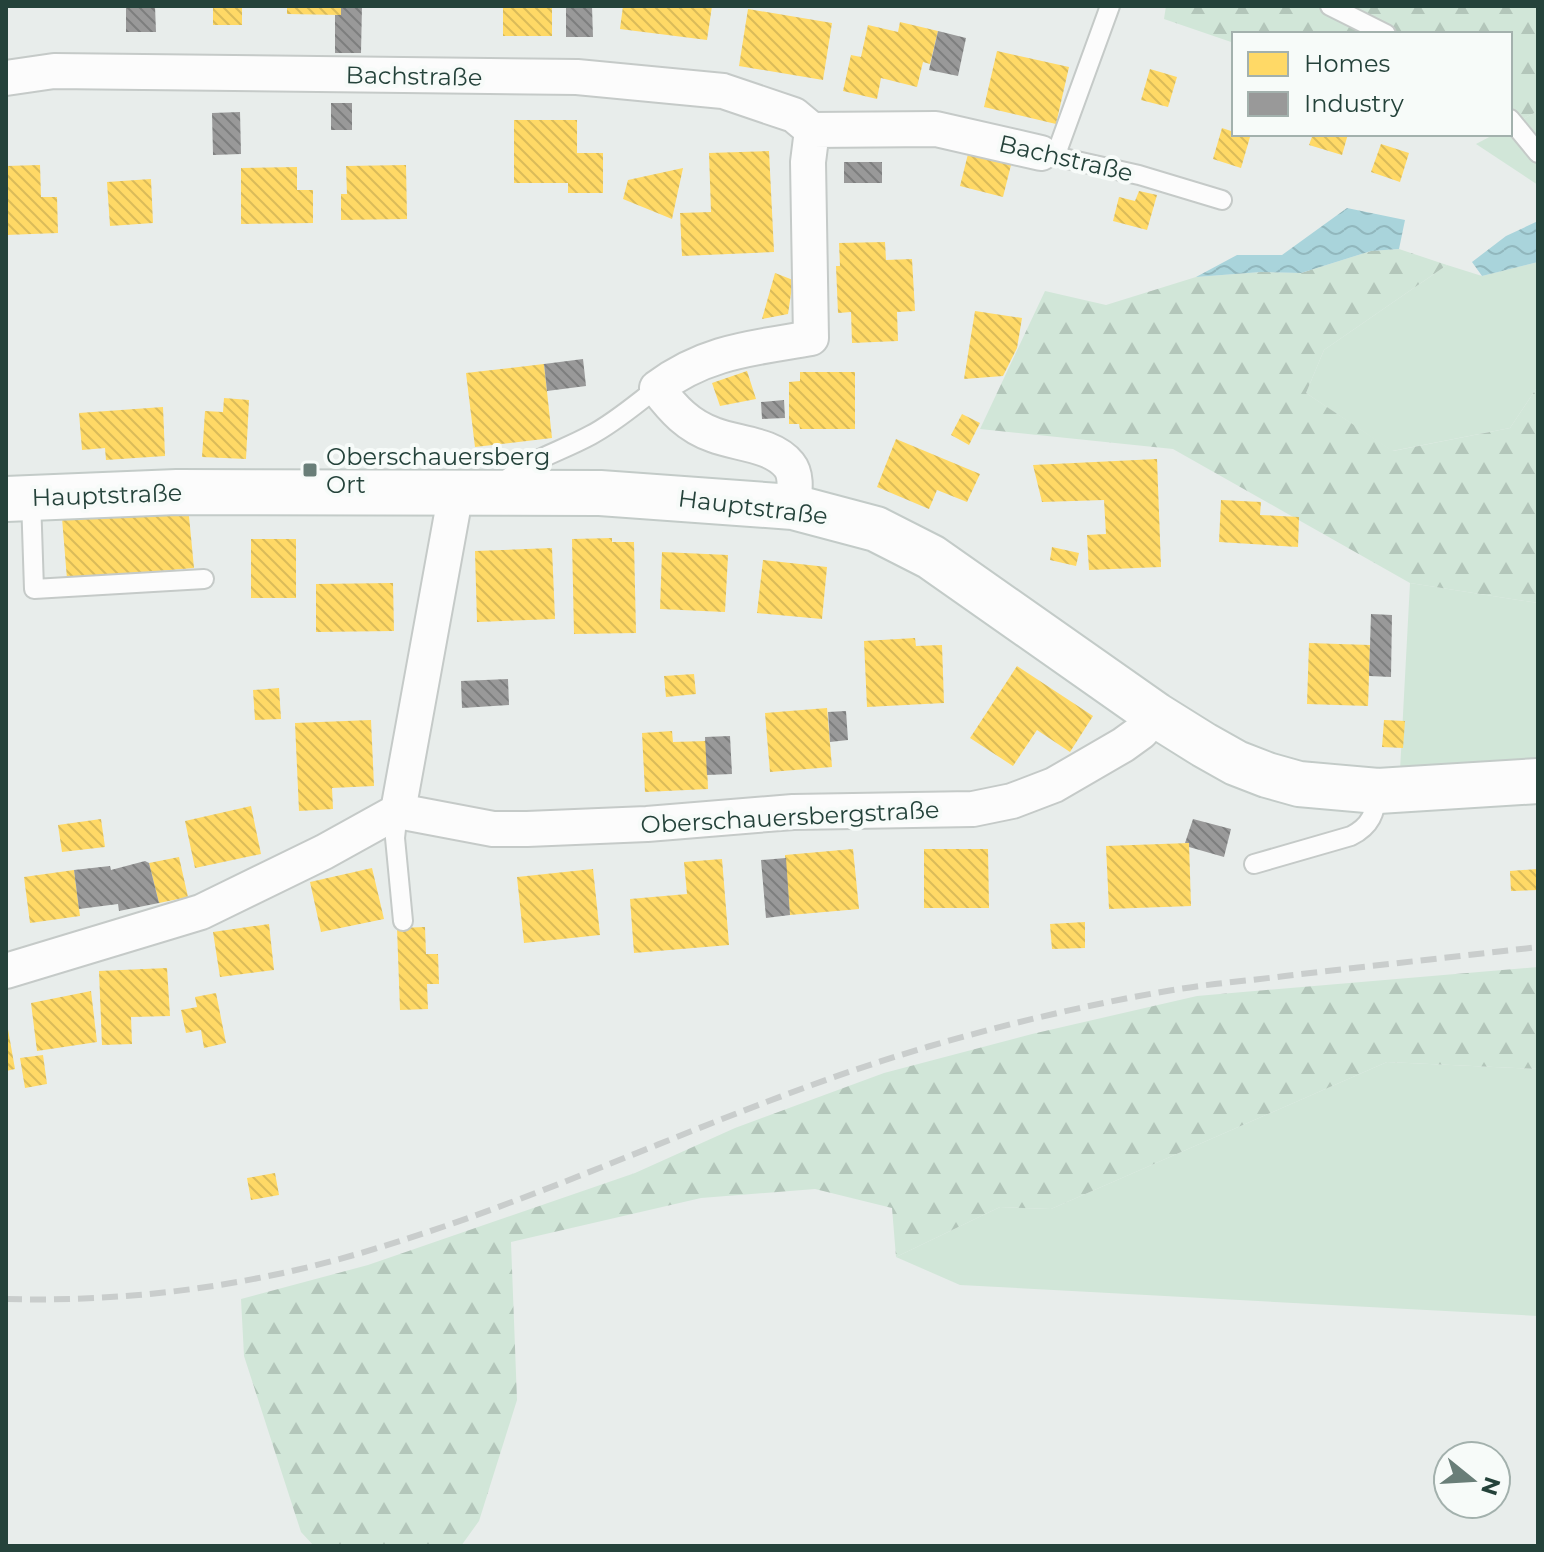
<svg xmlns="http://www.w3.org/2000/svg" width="1544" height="1552" viewBox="0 0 1544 1552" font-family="Montserrat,sans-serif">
<defs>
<pattern id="forest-firs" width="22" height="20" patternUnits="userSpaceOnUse" patternTransform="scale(2)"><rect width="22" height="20" fill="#d1e6d8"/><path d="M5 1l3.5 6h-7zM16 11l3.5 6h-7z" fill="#b3c6ba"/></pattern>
<pattern id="water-waves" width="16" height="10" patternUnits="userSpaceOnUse" patternTransform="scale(2)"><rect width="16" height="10" fill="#a9d4db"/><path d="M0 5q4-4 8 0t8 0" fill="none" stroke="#91b7bd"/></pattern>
<pattern id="homes-back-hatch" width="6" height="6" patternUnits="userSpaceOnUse" patternTransform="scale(2)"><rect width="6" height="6" fill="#ffd966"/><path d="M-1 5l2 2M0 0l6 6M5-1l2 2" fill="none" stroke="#dabb59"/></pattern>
<pattern id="industry-back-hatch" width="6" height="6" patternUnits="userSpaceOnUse" patternTransform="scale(2)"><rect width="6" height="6" fill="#999"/><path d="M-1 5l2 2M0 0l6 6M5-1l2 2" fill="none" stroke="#7d7e7e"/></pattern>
</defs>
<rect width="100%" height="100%" fill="#e8edeb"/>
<!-- green -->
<path fill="#d1e6d8" d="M1538,111V185L1476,144L1495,134H1510V126Z
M1538,262V386L1510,428L1392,451L1306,393L1324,350L1447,265L1482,276Z
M1410,583L1538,603V760L1400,771Z
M1387,1062L1538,1069V1316L960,1285L896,1257L1000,1207L1051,1209Z"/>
<!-- forest -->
<path fill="url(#forest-firs)" d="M1166,6H1538V111L1510,126V34H1234V43L1164,19Z
M1399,249L1447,265L1324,350L1306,393L1393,451L1510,428L1538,386V603L1410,583L1173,449L980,429L1045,291L1106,305L1196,277L1261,272L1301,273L1371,251Z
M1538,967V1069L1387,1062L1051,1209L1000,1207L896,1257L892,1208L815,1189L701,1198L511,1242L517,1400L479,1521L461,1546H314L301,1532L244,1356L241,1299L368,1265L635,1173L735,1128L884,1073L1032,1034L1197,996Z"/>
<!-- water -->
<path fill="url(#water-waves)" d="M1347,208L1405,220L1399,249L1371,251L1301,273L1261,272L1196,277L1237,255H1282Z
M1538,221V262L1482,276L1472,262L1506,236Z"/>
<!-- homes -->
<path fill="url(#homes-back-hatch)" d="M213,6H242V25H213Z
M287,6H341V15L287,14Z
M503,6H552V36H503Z
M623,6H712L707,40L620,29Z
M748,9L832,23L823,80L739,66Z
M900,22L938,31L930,64L923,62L917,87L881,78L877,99L843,91L851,55L861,57L868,25L898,32Z
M997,51L1069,67L1056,124L984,107Z
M1150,69L1177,77L1168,107L1141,100Z
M514,120H577V153H603V193H568V183H514Z
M1222,128L1234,132V134L1250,137L1241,168L1213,159Z
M1313,134H1348L1342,155L1309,145Z
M1381,144L1409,153L1400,182L1371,172Z
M769,151L774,252L682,256L680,213L711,212L709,153Z
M968,154L1011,165L1003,197L960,186Z
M40,165L41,197H57L58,233L6,235V166Z
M406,165L407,219L341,220V194H347L346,166Z
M297,167V190H313V223L241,224V168Z
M683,168L672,219L623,199L628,180Z
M151,179L153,223L110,226L107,182Z
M1139,191L1157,195L1147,230L1113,221L1119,197L1135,201Z
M885,242L886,260L912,259L915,311L897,312L898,341L852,343L851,312L838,313L836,266H840L839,243Z
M775,273L793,280L788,314L762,319Z
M975,311L1022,318L1017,348L1003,376L964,379Z
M544,364L552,438L475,447L466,373Z
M747,371L756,399L720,406L712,383Z
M800,372H855V429H800L799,424H789V382L800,381Z
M224,398L249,400L246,459L202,457L205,411L223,412Z
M163,407L165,456L106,460L105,448L82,450L79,413Z
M962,414L980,423L969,445L951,435Z
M896,439L980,474L967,502L937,490L929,509L877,487Z
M1157,459L1161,567L1089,570L1087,535L1106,534L1104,500L1042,502L1033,465Z
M1221,500L1261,502L1260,515L1299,517L1298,547L1219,542Z
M188,506L194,568L67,579L62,518Z
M612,538V542H634L636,633L574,634L572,539Z
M251,539H296V598H251Z
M1052,547L1079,553L1076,566L1050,560Z
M552,548L555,619L477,622L475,551Z
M662,552L728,555L725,612L660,609Z
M763,560L827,567L822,619L757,613Z
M393,583L394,631L316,632V584Z
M915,638L916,646L942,645L944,703L867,707L864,641Z
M1309,643L1370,645L1368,706L1307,704Z
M1017,666L1093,716L1070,752L1037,730L1013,766L970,738Z
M694,674L696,694L666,697L664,676Z
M279,688L281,719L255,720L253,690Z
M827,708L832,767L770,772L765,713Z
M371,720L374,786L332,788L333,809L299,811L295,723Z
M1384,720L1405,721L1403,748L1382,747Z
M672,731L673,742L706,741L708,789L645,792L642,733Z
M251,806L261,854L195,868L185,821Z
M101,819L105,847L62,852L58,825Z
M1189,843L1191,906L1109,909L1106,846Z
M853,849L859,909L790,915L785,855Z
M924,849H988L989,908H924Z
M179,857L188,897L159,903L149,863Z
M722,859L729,945L634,953L630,899L687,894L684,862Z
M372,868L384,919L321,932L310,882Z
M593,869L600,935L524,943L517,877Z
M1538,869V890L1511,891L1510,871Z
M74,870L80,916L30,923L24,877Z
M1085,922V948L1052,949L1050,924Z
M269,924L274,970L220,977L213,932Z
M425,927L426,954H438L439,984H427L428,1009L400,1010L397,928Z
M167,968L170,1016L131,1017L132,1044L102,1045L99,971Z
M91,991L97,1042L37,1051L31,1003Z
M216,993L226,1043L204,1048L201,1030L186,1033L181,1010L197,1007L195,997Z
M6,1018L15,1069L6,1071Z
M43,1055L47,1084L25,1088L20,1058Z
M275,1173L279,1195L251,1200L247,1178Z"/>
<!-- industry -->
<path fill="url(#industry-back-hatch)" d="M126,6H155L156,32H126Z
M341,6H362L361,53H335V15H341Z
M566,6H592L593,37H566Z
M938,31L966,38L958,76L929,70Z
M331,103H352V130H331Z
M240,112L241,154L213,155L212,113Z
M844,162H882V183H844Z
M583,359L586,386L547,391L544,364Z
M784,400L785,418L762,419L761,402Z
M1371,614L1392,615L1391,677L1369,676Z
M508,679L509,705L462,708L461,681Z
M846,711L848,740L830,742L828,712Z
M730,736L732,774L707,775L705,737Z
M1193,819L1231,829L1224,857L1189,847V843H1185Z
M786,858L790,915L766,918L761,860Z
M145,861L149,863L159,903L119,911L118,904L79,909L74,870L110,866L111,870Z"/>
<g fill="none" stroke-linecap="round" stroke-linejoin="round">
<defs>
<path id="lane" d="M1330,6L1386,34
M1510,119L1538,153
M1041,153L1139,175L1222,200
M1055,157L1110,6
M498,487C524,461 558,453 591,435C614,423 636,404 657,388
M31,498L34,589L204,579
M398,811L395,838L403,921
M1254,864L1351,836C1371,826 1375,813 1378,791"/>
<path id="street" d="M6,78L54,71L577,77L723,91L794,115L812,130L936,129L1041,153
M793,507C794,494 798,476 789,465C772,444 737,444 714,435C688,426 673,409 657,388C706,351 754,348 811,338L808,162L812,130
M398,811L456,492
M6,971L201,912L324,852L398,811L493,829H527L647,824L793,812L973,809L1012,801L1054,785L1123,745L1141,732L1156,715"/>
<path id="secondary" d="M6,499L177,492L600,493L793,507L876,529L931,557L1156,715L1204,745L1236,763L1267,775L1299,784L1378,791L1538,781"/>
</defs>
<!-- lane casing -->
<use href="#lane" stroke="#c5cac8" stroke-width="22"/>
<!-- street casing -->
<use href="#street" stroke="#c5cac8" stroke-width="38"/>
<!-- secondary casing -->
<use href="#secondary" stroke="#c3cbc8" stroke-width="48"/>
<!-- lane -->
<use href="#lane" stroke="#fcfcfc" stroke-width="18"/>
<!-- street -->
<use href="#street" stroke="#fcfcfc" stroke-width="34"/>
<!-- secondary -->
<use href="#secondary" stroke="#fcfcfc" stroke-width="44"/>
<!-- rail -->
<path stroke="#c9cdcc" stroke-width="6" stroke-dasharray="16 8" stroke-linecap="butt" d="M6,1299C117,1302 229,1289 336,1260C538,1205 726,1106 927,1047C1006,1024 1086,1005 1167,991C1206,984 1246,981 1285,976C1369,966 1454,957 1538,947"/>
</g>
<!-- markers -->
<rect fill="#697e78" stroke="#f7fbf9" stroke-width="3" x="302" y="462" width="16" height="16" rx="4"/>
<g text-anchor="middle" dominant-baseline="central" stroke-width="8" stroke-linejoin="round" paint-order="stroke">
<!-- street labels -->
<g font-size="24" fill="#24423a" stroke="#f7fbf9">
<text transform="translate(414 76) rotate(1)">Bachstraße</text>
<text transform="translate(1066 158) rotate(13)">Bachstraße</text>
<text transform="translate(107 495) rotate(-2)">Hauptstraße</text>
<text transform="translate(753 507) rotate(7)">Hauptstraße</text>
<text transform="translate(790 817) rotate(-3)">Oberschauersbergstraße</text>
</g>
<!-- poi labels -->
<g font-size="24" fill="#24423a" stroke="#f7fbf9" text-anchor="start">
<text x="326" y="456">Oberschauersberg<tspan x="326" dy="28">Ort</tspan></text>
</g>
</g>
<!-- border -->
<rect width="1544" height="1552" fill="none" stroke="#24423a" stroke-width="16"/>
<!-- legend -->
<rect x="1232" y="32" width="280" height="104" fill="#f7fbf9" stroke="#a3b1ad" stroke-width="2"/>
<rect x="1248" y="52" width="40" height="24" fill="#ffd966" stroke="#a3b1ad" stroke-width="2"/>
<text x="1304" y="72" font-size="24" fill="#24423a">Homes</text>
<rect x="1248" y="92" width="40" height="24" fill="#999999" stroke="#a3b1ad" stroke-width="2"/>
<text x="1304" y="112" font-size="24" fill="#24423a">Industry</text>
<!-- north arrow -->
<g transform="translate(1472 1480) rotate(108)"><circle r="38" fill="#f7fbf9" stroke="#a3b1ad" stroke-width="2"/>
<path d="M0-6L14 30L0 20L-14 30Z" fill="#697e78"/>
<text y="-12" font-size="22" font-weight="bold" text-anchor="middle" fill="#24423a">N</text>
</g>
</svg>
